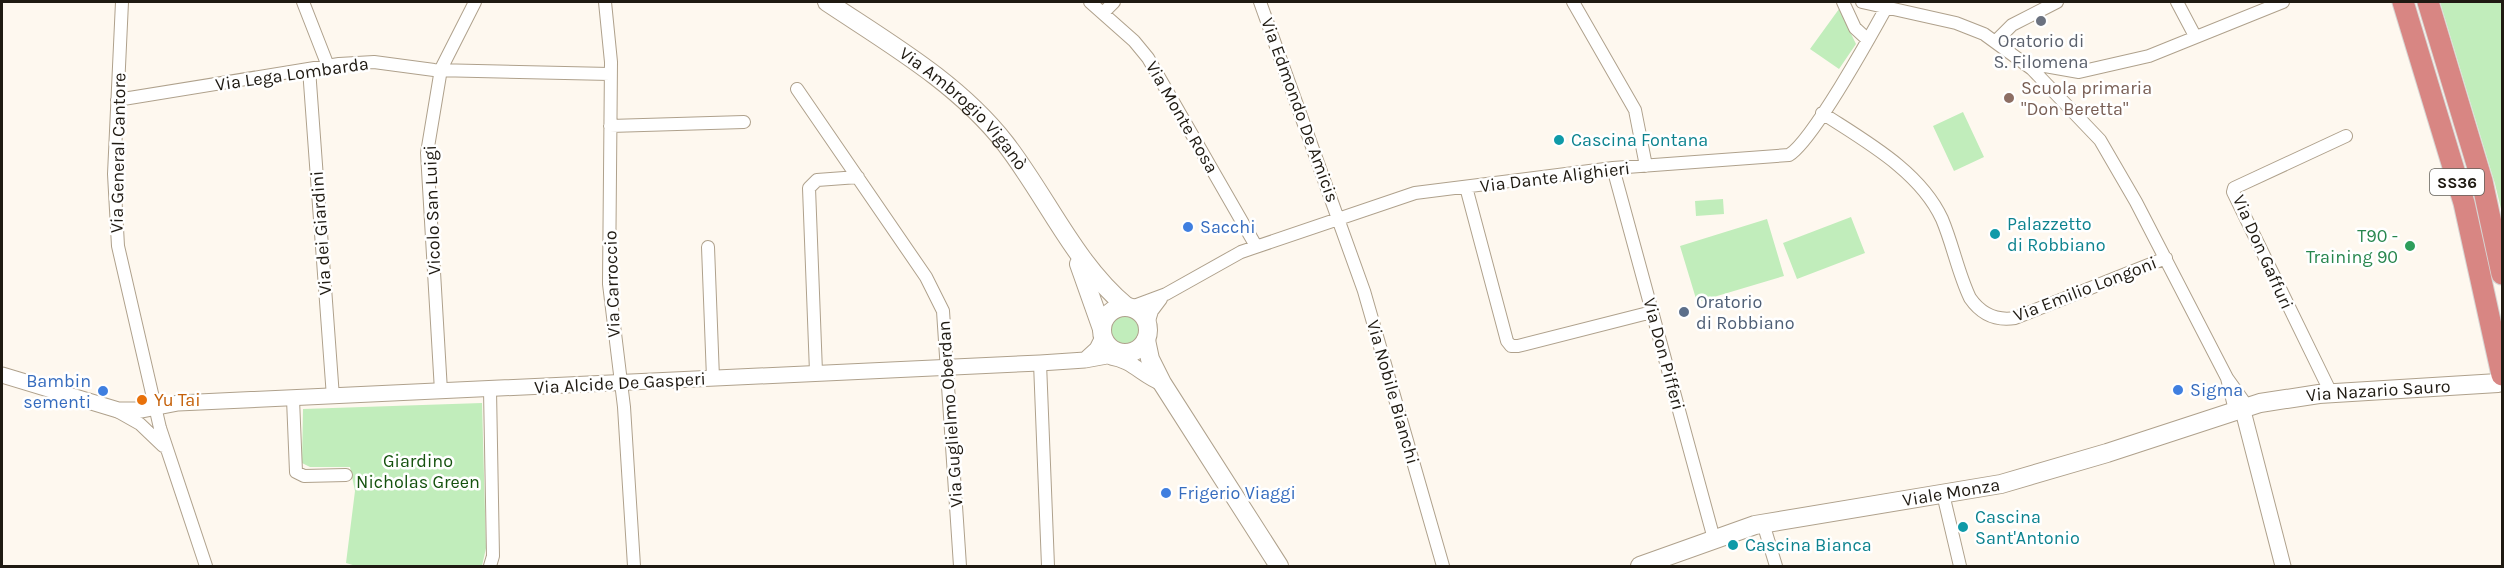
<svg xmlns="http://www.w3.org/2000/svg" width="2504" height="568" viewBox="0 0 2504 568" font-family="Karla,sans-serif">
<rect width="100%" height="100%" fill="#fef8ef"/>
<!-- green -->
<path fill="#c1edbb" d="M2440,2H2502V213L2495,184Z
M1839,9L1856,44L1839,69L1810,49Z
M1963,112L1984,157L1954,171L1933,126Z
M1723,199L1724,214L1696,216L1695,201Z
M1851,217L1865,253L1797,279L1783,243Z
M1767,219L1784,276L1697,302L1680,246Z
M1108 330a17 17 0 1 1 34 0a17 17 0 1 1-34 0Z
M482,403L486,548L482,566H356L346,563L355,491L350,467H310L302,463L303,409Z"/>
<g fill="none" stroke-linecap="round" stroke-linejoin="round">
<defs>
<path id="minor" d="M122,2L114,174L118,246L160,428L206,566
M303,2L328,66
M605,2L611,62L609,284L624,407L634,566
M1090,2L1134,41L1148,58L1256,246
M1260,2L1364,291L1443,566
M1573,2L1635,110L1646,166
M1843,2L1855,28L1868,40
M1862,2L1956,23L1984,34L2032,69L2100,140L2136,202L2227,378L2247,406
M2177,2L2195,36
M1103,13L1114,2
M1996,41L2012,25L2057,2
M309,69L333,397
M2032,69L2045,66L2079,72L2149,56L2283,2
M797,89L926,277L943,311L960,566
M117,100L339,64L374,62L434,70L610,74
M1822,113C1865,141 1920,171 1942,219C1953,245 1958,273 1970,298C1981,314 1996,321 2015,318L2166,258
M610,126L744,122
M1613,168L1714,539
M1466,187L1507,341L1511,346H1518L1652,312
M708,247L713,378
M1131,307L1166,294L1241,252L1415,193L1613,168L1789,155C1812,141 1870,37 1886,8
M1148,324L1152,311L1161,299
M1040,363L1048,566
M816,372L809,188L817,180L858,177
M2227,378L2235,410
M490,390L493,556L490,566
M441,391L427,153L441,69L475,2
M2331,393L2233,192L2234,188L2346,136
M293,399L296,472L304,476L346,475
M117,411L140,424L163,446
M1943,494L1960,566
M1763,523L1776,566"/>
<path id="tertiary" d="M1111,357C1132,360 1143,376 1162,383
M1085,360L1097,349L1103,337
M2,375L118,410H142L178,403L1040,363L1085,360L1123,353
M2242,407L2283,566"/>
<g id="secondary">
<path id="s1" d="M827,2C890,44 958,83 1005,143C1047,197 1074,263 1127,307"/>
<path d="M1079,264L1102,329"/>
<circle cx="1125" cy="330" r="23"/>
<path d="M1146,340L1150,359L1162,383L1279,566"/>
<path id="s2" d="M1640,566L1755,525L2001,484L2107,453L2260,403L2319,394L2498,383"/>
</g>
<path id="trunk" d="M2403,2L2464,203L2502,375
M2428,2L2482,181L2502,274"/>
</defs>
<!-- minor casing -->
<use href="#minor" stroke="#afa18c" stroke-width="14"/>
<!-- tertiary casing -->
<use href="#tertiary" stroke="#afa18c" stroke-width="17"/>
<!-- secondary casing -->
<use href="#secondary" stroke="#afa18c" stroke-width="20"/>
<!-- trunk casing -->
<use href="#trunk" stroke="#d7d6d4" stroke-width="23"/>
<!-- minor -->
<use href="#minor" stroke="#fff" stroke-width="12"/>
<!-- tertiary -->
<use href="#tertiary" stroke="#fff" stroke-width="15"/>
<!-- secondary -->
<use href="#secondary" stroke="#fff" stroke-width="18"/>
<!-- trunk -->
<use href="#trunk" stroke="#d88683" stroke-width="21"/>
</g>
<!-- markers -->
<circle fill="#6b7280" stroke="#fff" stroke-width="2" cx="2041" cy="21" r="6"/>
<circle fill="#8d6e63" stroke="#fff" stroke-width="2" cx="2009" cy="98" r="6"/>
<g fill="#0f9aa8" stroke="#fff" stroke-width="2">
<circle cx="1559" cy="140" r="6"/>
<circle cx="1995" cy="234" r="6"/>
<circle cx="1963" cy="527" r="6"/>
<circle cx="1733" cy="545" r="6"/>
</g>
<g fill="#3f7fe0" stroke="#fff" stroke-width="2">
<circle cx="1188" cy="227" r="6"/>
<circle cx="2178" cy="390" r="6"/>
<circle cx="103" cy="391" r="6"/>
<circle cx="1166" cy="493" r="6"/>
</g>
<circle fill="#2e9e5b" stroke="#fff" stroke-width="2" cx="2410" cy="246" r="6"/>
<circle fill="#5c6f8a" stroke="#fff" stroke-width="2" cx="1684" cy="312" r="6"/>
<circle fill="#e8710a" stroke="#fff" stroke-width="2" cx="142" cy="400" r="6"/>
<g text-anchor="middle" dominant-baseline="central" stroke-width="5" stroke-linejoin="round" paint-order="stroke">
<!-- shield labels -->
<rect fill="#fff" stroke="#625f59" stroke-width="1.5" x="2430" y="169" width="54" height="26" rx="4.5"/>
<g font-size="16" font-weight="bold" fill="#1f1a12">
<text x="2457" y="182">SS36</text>
</g>
<!-- worship labels -->
<g font-size="18" fill="#5b616d" stroke="#fff">
<text x="2041" y="41">Oratorio di<tspan x="2041" dy="21">S. Filomena</tspan></text>
</g>
<!-- street labels -->
<g font-size="18" fill="#1f1a12" stroke="#fff">
<text transform="translate(292 74) rotate(-8)">Via Lega Lombarda</text>
<text transform="translate(1300 110) rotate(70)">Via Edmondo De Amicis</text>
<text stroke="none"><textPath href="#s1" startOffset="174">Via Ambrogio Viganò</textPath></text>
<text transform="translate(1182 117) rotate(60)">Via Monte Rosa</text>
<text transform="translate(118 153) rotate(-89)">Via General Cantore</text>
<text transform="translate(1555 177) rotate(-7)">Via Dante Alighieri</text>
<text transform="translate(432 210) rotate(-92)">Vicolo San Luigi</text>
<text transform="translate(321 233) rotate(-94)">Via dei Giardini</text>
<text transform="translate(2263 252) rotate(66)">Via Don Gaffuri</text>
<text transform="translate(612 284) rotate(-92)">Via Carroccio</text>
<text transform="translate(2085 289) rotate(-21)">Via Emilio Longoni</text>
<text transform="translate(1664 354) rotate(75)">Via Don Pifferi</text>
<text transform="translate(620 383) rotate(-3)">Via Alcide De Gasperi</text>
<text stroke="none"><textPath href="#s2" startOffset="762">Via Nazario Sauro</textPath></text>
<text transform="translate(1393 392) rotate(74)">Via Nobile Bianchi</text>
<text transform="translate(950 414) rotate(-94)">Via Guglielmo Oberdan</text>
<text stroke="none"><textPath href="#s2" startOffset="321">Viale Monza</textPath></text>
</g>
<!-- education labels -->
<g font-size="18" fill="#785e54" stroke="#fff" text-anchor="start">
<text x="2021" y="88">Scuola primaria<tspan x="2021" dy="21">"Don Beretta"</tspan></text>
</g>
<!-- culture labels -->
<g font-size="18" fill="#0d838f" stroke="#fff" text-anchor="start">
<text x="1571" y="140">Cascina Fontana</text>
<text x="2007" y="224">Palazzetto<tspan x="2007" dy="21">di Robbiano</tspan></text>
<text x="1975" y="517">Cascina<tspan x="1975" dy="21">Sant'Antonio</tspan></text>
<text x="1745" y="545">Cascina Bianca</text>
</g>
<!-- shop labels -->
<g font-size="18" fill="#366cbe" stroke="#fff" text-anchor="start">
<text x="1200" y="227">Sacchi</text>
<text x="91" y="381" text-anchor="end">Bambin<tspan x="91" dy="21">sementi</tspan></text>
<text x="2190" y="390">Sigma</text>
<text x="1178" y="493">Frigerio Viaggi</text>
</g>
<!-- leisure labels -->
<g font-size="18" fill="#27864d" stroke="#fff" text-anchor="end">
<text x="2398" y="236">T90 -<tspan x="2398" dy="21">Training 90</tspan></text>
</g>
<!-- service labels -->
<g font-size="18" fill="#4e5e75" stroke="#fff" text-anchor="start">
<text x="1696" y="302">Oratorio<tspan x="1696" dy="21">di Robbiano</tspan></text>
</g>
<!-- food labels -->
<g font-size="18" fill="#c56008" stroke="#fff" text-anchor="start">
<text x="154" y="400">Yu Tai</text>
</g>
<!-- park labels -->
<g font-size="18" fill="#15520e" stroke="#fff">
<text x="418" y="461">Giardino<tspan x="418" dy="21">Nicholas Green</tspan></text>
</g>
</g>
<!-- border -->
<rect width="2504" height="568" fill="none" stroke="#1f1a12" stroke-width="6"/>
</svg>
